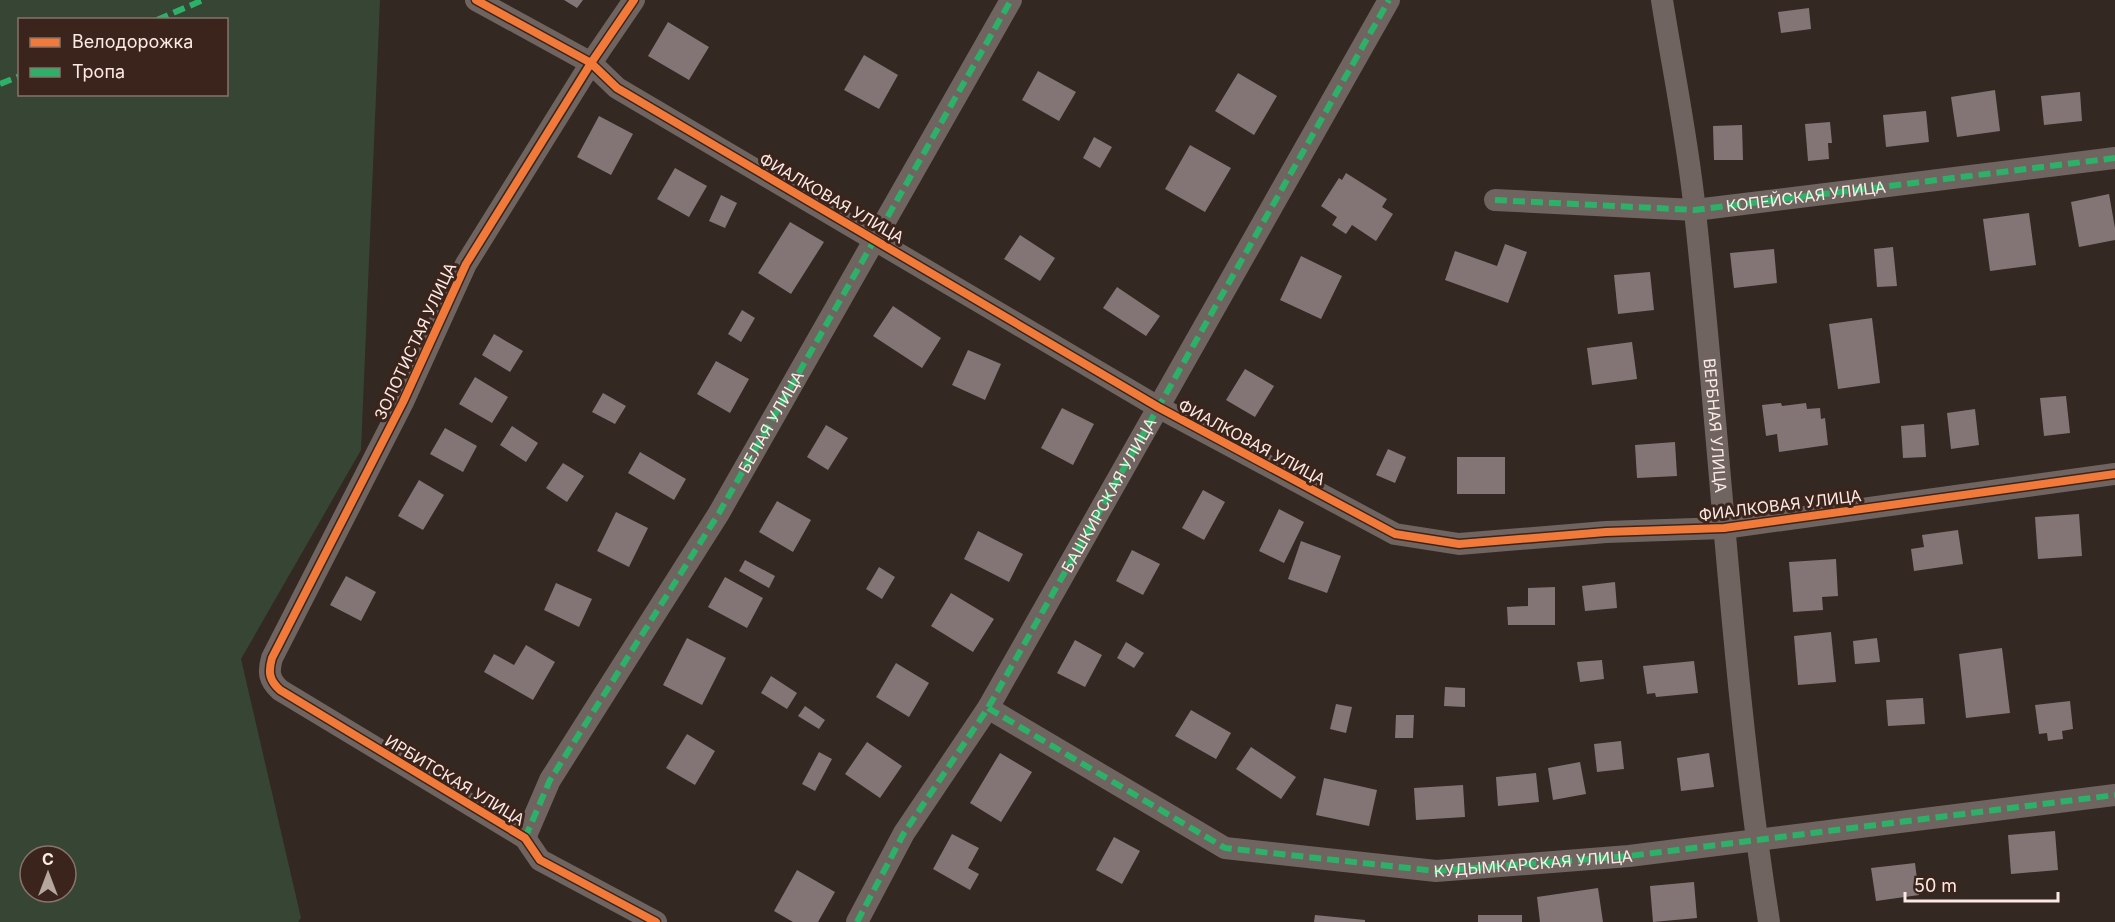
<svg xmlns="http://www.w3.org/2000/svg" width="2115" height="922" viewBox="0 0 2115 922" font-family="Inter,sans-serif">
<rect width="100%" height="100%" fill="#342822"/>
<!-- green -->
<path fill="#374634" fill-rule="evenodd" d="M0,0H380L361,450L241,659L301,918L298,922H0ZM20,20H226V94H20ZM30,856H66V892H30Z"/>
<!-- building -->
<path fill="#837575" d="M564,0H583L577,8Z
M1809,8L1811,29L1781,33L1778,12Z
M668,22L709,47L689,80L648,56Z
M864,55L898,75L879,109L844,90Z
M1038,71L1076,92L1059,121L1022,100Z
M1238,73L1277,96L1254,135L1215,111Z
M1995,90L2000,131L1957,137L1951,97Z
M2080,92L2082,121L2044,125L2041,96Z
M1926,111L1929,142L1886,147L1883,115Z
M599,116L633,134L611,175L577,157Z
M1830,122L1832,143H1828L1829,159L1808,161L1805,124Z
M1742,125L1743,160H1714L1713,126Z
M1094,137L1112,147L1100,168L1083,158Z
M1190,145L1231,168L1205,212L1165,189Z
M675,168L707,186L689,217L657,199Z
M1346,173L1387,199L1382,207L1393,214L1376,241L1352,225L1346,234L1332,225L1337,217L1321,206L1339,178L1342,180Z
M2109,194L2115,228V240L2079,247L2071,202Z
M721,195L737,203L725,228L709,221Z
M2029,213L2036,265L1990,271L1983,219Z
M790,222L824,242L791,294L758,273Z
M1020,235L1055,258L1040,281L1004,259Z
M1505,244L1527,252L1508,303L1445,280L1455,251L1497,266Z
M1893,247L1897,286L1877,287L1874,249Z
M1774,249L1777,283L1734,288L1730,253Z
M1301,256L1342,276L1321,319L1280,300Z
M1650,272L1654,310L1618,314L1614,275Z
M1117,287L1160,316L1146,336L1103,308Z
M893,306L941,338L922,368L873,336Z
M742,310L755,318L741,342L728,334Z
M1872,318L1880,383L1838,389L1829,324Z
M494,334L523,351L510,372L482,355Z
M1632,342L1637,379L1592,385L1587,348Z
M968,350L1001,364L985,400L952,385Z
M716,361L749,379L730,413L697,394Z
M1245,369L1274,386L1255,417L1226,400Z
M475,377L508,397L492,423L459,404Z
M603,393L626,406L615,424L592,412Z
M2066,396L2070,433L2044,436L2040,398Z
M1781,403L1782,406L1806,403L1807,409L1820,408L1821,419L1825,418L1828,445L1779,452L1777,434L1766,436L1762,405Z
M1062,408L1094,424L1073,465L1041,448Z
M1975,409L1979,445L1951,449L1947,413Z
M1924,424L1926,457L1903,458L1901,426Z
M826,425L848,438L828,470L807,457Z
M512,426L538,443L526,462L500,445Z
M445,428L477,446L463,472L430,454Z
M1675,442L1677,476L1637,478L1635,445Z
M1388,449L1406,457L1395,483L1376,475Z
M640,452L686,479L674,500L628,473Z
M1457,457H1505V494H1457Z
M563,463L584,476L567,502L546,488Z
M419,480L444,495L423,530L398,516Z
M1203,490L1225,502L1204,540L1182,528Z
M777,501L811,520L793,552L759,532Z
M1279,509L1304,522L1284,563L1259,551Z
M616,512L648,528L629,567L597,551Z
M2079,514L2082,556L2038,559L2035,517Z
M1958,530L1963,564L1914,571L1911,549L1924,547L1922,535Z
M978,531L1023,554L1009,582L964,559Z
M1301,541L1341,556L1327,593L1288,579Z
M1132,550L1160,564L1143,595L1116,581Z
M1836,559L1838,596L1822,597L1823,610L1793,612L1789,562Z
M745,560L775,576L769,588L739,571Z
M879,567L895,577L882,599L866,589Z
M346,576L376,592L361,621L330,605Z
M725,577L763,598L747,628L708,607Z
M1615,582L1617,608L1585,611L1582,586Z
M556,583L592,599L579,627L544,610Z
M1555,587V625H1508L1507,607L1528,606V588Z
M951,593L994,619L973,652L931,626Z
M1831,632L1836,682L1798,685L1794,636Z
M687,638L726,658L702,705L663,685Z
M1877,638L1880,662L1855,664L1853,641Z
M1075,640L1102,655L1085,687L1057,673Z
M1126,642L1144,653L1134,668L1117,658Z
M526,645L555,662L533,700L484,672L494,654L514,665Z
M2002,648L2010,713L1966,718L1959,654Z
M1602,660L1604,679L1580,682L1577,662Z
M1694,661L1698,693L1656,697L1655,693L1647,694L1643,666Z
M896,663L929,683L909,717L876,697Z
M771,676L797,693L787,709L761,693Z
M1445,687L1465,688V707L1444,706Z
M1923,698L1925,724L1888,726L1886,700Z
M2070,701L2073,729L2062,731L2063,739L2048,741L2047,733L2039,734L2035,705Z
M1336,704L1352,707L1346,733L1330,729Z
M805,706L825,720L819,729L798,716Z
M1191,710L1231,733L1216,759L1175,736Z
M1396,715H1414L1413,738H1395Z
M687,734L715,751L695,785L666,768Z
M1621,741L1624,769L1597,772L1594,744Z
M867,742L902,766L880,798L845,774Z
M1251,747L1296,777L1281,799L1236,769Z
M819,752L832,759L815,791L802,784Z
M1000,753L1032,772L1001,822L970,803Z
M1709,753L1714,787L1681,791L1677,758Z
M1580,762L1586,794L1553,800L1548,768Z
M1536,773L1539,802L1498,806L1496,777Z
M1324,778L1377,790L1369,826L1316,815Z
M1463,785L1465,817L1416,820L1414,788Z
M2055,831L2058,870L2011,874L2008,835Z
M952,834L979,848L968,868L979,874L970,890L933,869Z
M1114,837L1140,851L1122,884L1096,870Z
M1915,863L1919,895L1876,901L1871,868Z
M797,870L835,892L818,922H793L774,911Z
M1694,882L1697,918L1653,922L1650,886Z
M1598,888L1603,922H1540L1537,897Z
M1315,915L1365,920V922H1314Z
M1478,915H1522V922H1478Z"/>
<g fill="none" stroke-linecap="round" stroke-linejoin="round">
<!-- street -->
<g stroke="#6f6460" stroke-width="22">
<path d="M476,0L591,63L617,88L1158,407L1395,534L1459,544L1606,532L1724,528L2115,474"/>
<path d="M634,0L591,63L466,264L403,402L272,658C268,672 269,680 280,690L525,838L540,860L656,922"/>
<path id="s1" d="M1662,0C1673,70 1688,141 1695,212C1721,449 1732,687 1769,922"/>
<path id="s2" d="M1495,200L1695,210L2115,158"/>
<path id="s3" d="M988,708L1225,848L1436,871L1629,856L2115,795"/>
<path id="s4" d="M525,838L550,780L719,513L1011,0"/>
<path id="s5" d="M857,922L904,833L988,708L1389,0"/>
</g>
<!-- quiet -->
<path stroke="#2db169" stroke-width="6" stroke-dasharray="12 6" stroke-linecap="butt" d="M157,20L203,0
M0,84L20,76
M1495,200L1695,210L2115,158
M988,708L1225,848L1436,871L1629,856L2115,795
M525,838L550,780L719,513L1011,0
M857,922L904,833L988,708L1389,0"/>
<defs>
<path id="cycleway" d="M476,0L591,63L617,88L1158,407L1395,534L1459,544L1606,532L1724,528L2115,474
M634,0L591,63L466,264L403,402L272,658C268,672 269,680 280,690L525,838L540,860L656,922"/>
</defs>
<!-- cycleway casing -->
<use href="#cycleway" stroke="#3b241b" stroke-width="11"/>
<!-- cycleway -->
<use href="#cycleway" stroke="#f17a3a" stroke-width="8"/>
</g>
<g text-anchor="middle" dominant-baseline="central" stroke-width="6" stroke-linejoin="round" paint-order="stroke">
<!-- street labels -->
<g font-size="16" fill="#fbeae4" stroke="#3b241b">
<text stroke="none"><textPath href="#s2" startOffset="312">КОПЕЙСКАЯ УЛИЦА</textPath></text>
<text transform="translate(832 198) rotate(30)">ФИАЛКОВАЯ УЛИЦА</text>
<text transform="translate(415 341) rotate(-65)">ЗОЛОТИСТАЯ УЛИЦА</text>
<text stroke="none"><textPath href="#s4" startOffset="484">БЕЛАЯ УЛИЦА</textPath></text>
<text stroke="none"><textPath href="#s1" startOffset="429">ВЕРБНАЯ УЛИЦА</textPath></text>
<text transform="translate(1252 442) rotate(28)">ФИАЛКОВАЯ УЛИЦА</text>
<text stroke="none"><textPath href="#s5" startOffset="496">БАШКИРСКАЯ УЛИЦА</textPath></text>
<text transform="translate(1780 505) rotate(-7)">ФИАЛКОВАЯ УЛИЦА</text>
<text transform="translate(455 780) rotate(31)">ИРБИТСКАЯ УЛИЦА</text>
<text stroke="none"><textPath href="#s3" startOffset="585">КУДЫМКАРСКАЯ УЛИЦА</textPath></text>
</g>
</g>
<!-- legend -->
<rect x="18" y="18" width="210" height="78" fill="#3b241b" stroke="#88736b" stroke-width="1.5"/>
<rect x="30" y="38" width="30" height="9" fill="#f17a3a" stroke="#88736b" stroke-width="1.5"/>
<text x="72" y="48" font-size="18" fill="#fbeae4">Велодорожка</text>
<rect x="30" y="68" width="30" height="9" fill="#2db169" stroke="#88736b" stroke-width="1.5"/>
<text x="72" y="78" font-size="18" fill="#fbeae4">Тропа</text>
<!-- north arrow -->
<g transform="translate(48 874)"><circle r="28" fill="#3b241b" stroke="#88736b" stroke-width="1.5"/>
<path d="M0-4.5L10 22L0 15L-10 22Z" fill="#b5a6a0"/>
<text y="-9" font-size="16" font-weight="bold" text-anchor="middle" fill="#fbeae4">С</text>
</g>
<!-- scale -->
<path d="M1905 892v9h153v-9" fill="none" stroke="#fbeae4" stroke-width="3"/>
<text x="1914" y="892" font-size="18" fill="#fbeae4" stroke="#3b241b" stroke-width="4.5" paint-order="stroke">50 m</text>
</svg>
